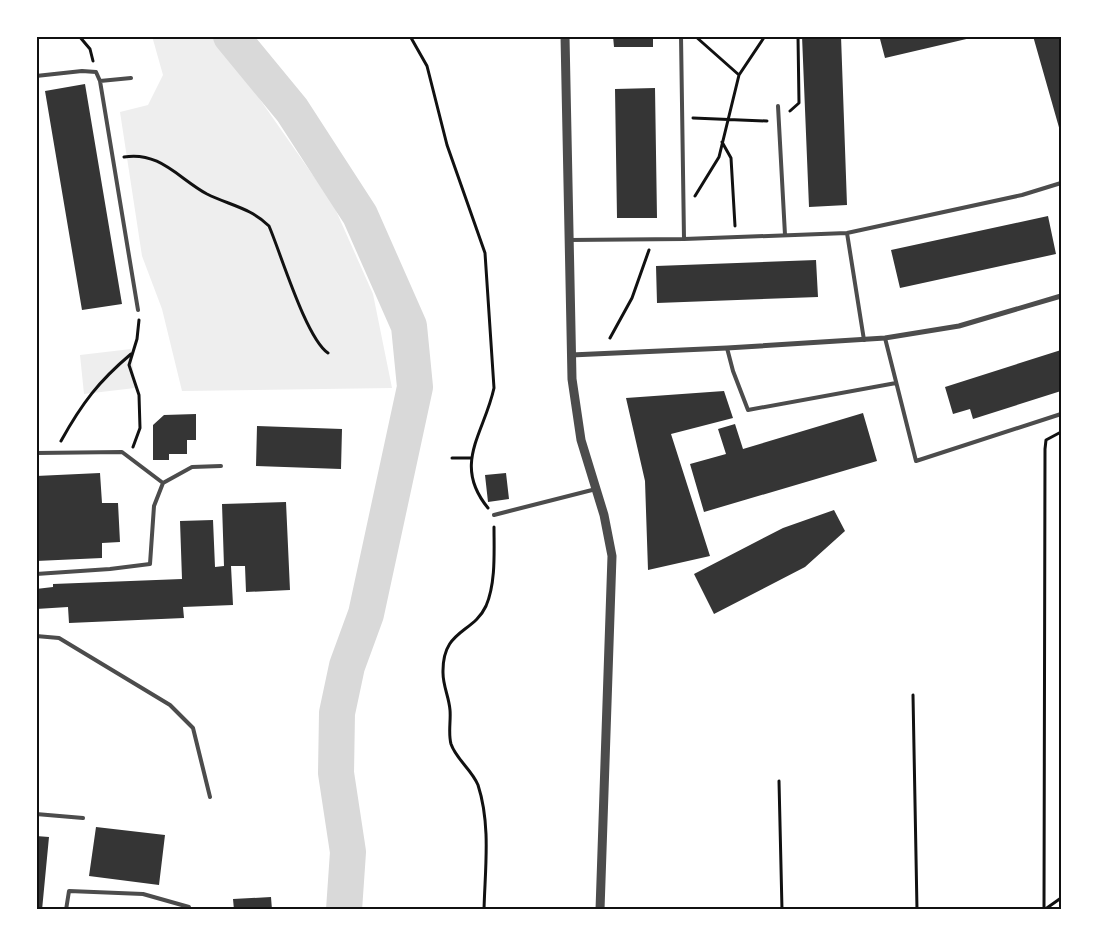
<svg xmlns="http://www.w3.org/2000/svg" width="1097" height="946" viewBox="0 0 1097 946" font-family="Rubik,sans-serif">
<rect width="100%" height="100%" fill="#fff"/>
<!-- green -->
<path fill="#eee" d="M152,36H224L261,101L333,204L373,294L392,388L182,391L162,309L142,256L120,112L148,105L163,75Z
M131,349L135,388L84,394L80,355Z"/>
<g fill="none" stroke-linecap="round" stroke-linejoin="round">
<!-- river -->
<path stroke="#d9d9d9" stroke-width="36" d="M231,36L292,110L360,215L409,326L415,387L366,614L347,666L337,713L336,773L348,852L344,910"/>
</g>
<!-- building -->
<path fill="#353535" d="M613,36H653V47H614Z
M802,36H841L847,205L809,207Z
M891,36H975V37L885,58L880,39Z
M1033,36H1061V131H1060Z
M85,84L122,304L82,310L45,91Z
M655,88L657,218H617L615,89Z
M1048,216L1056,254L900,288L891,250Z
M816,260L818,297L657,303L656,266Z
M1061,350V391L973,419L970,409L953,414L945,387Z
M724,391L733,418L671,434L710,556L648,570L645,481L626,398Z
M863,413L877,461L704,512L690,464L726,454L718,429L735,424L743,449Z
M196,414V440H187V454H169V460H153V425L164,415Z
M257,426L342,429L341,469L256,466Z
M100,473L102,503H118L120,542L102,543V558L36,561V476Z
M506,473L509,499L488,502L485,475Z
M286,502L290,590L246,592L245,566H231L233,605L183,607L184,618L69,623L68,607L36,609V589L53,587V584L182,579L180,521L213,520L215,567L224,566L222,504Z
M834,510L845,531L805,567L714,614L694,574L783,528Z
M96,827L165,835L159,885L89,876Z
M36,836L49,837L42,910H36Z
M271,897L272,910H234L233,899Z"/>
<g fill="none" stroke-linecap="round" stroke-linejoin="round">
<!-- path -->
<path stroke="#111" stroke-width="3" d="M79,36L90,49L93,61
M410,36L427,66L447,145L485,253L494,388C484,434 452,464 488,508
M695,36L739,75
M790,111L799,103L798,36
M693,118L767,121
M722,142L731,158L735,226
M124,157C160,151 179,179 207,194C229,205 251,208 269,226C281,254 306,338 328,353
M695,196L719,157L739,75L765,36
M610,338L632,298L649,250
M61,441C82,403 99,381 131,354
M133,447L140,428L139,395L129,365L137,339L139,320
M452,458H471
M913,695L917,910
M779,781L782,910
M484,910C485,869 491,825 478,785C472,770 456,759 451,744C448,733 451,721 450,710C449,697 443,686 443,673C442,629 473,634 486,606C496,583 494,551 494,527
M1044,910L1045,449L1046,440L1061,432
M1044,910L1061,898"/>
<!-- service -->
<path stroke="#4c4c4c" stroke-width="4" d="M36,76L82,71L96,72L100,81L138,310
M100,81L131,78
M778,106L785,235
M847,233L864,340
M684,239L847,233L1022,195L1061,183
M569,240L684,239L681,36
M885,338L916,461L1061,414
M727,348L733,371L748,410L896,383
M36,453L122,452L163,483
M494,515L596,489
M36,574L110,569L150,564L154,506L163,483L192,467L221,466
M36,636L59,638L170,705L193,728L210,797
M36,814L83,818
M66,910L69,891L143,894L189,907V910"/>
<!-- minor -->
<path stroke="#4c4c4c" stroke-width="5" d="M571,355L727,348L885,338L959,326L1061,296"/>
<!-- tertiary -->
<path stroke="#4c4c4c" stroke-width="9" d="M565,36L572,379L581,440L604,515L612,556L600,910"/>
</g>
<!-- border -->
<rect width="1097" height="946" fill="none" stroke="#ffffff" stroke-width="75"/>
<rect x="38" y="38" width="1022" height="870" fill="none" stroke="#111" stroke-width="2"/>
</svg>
